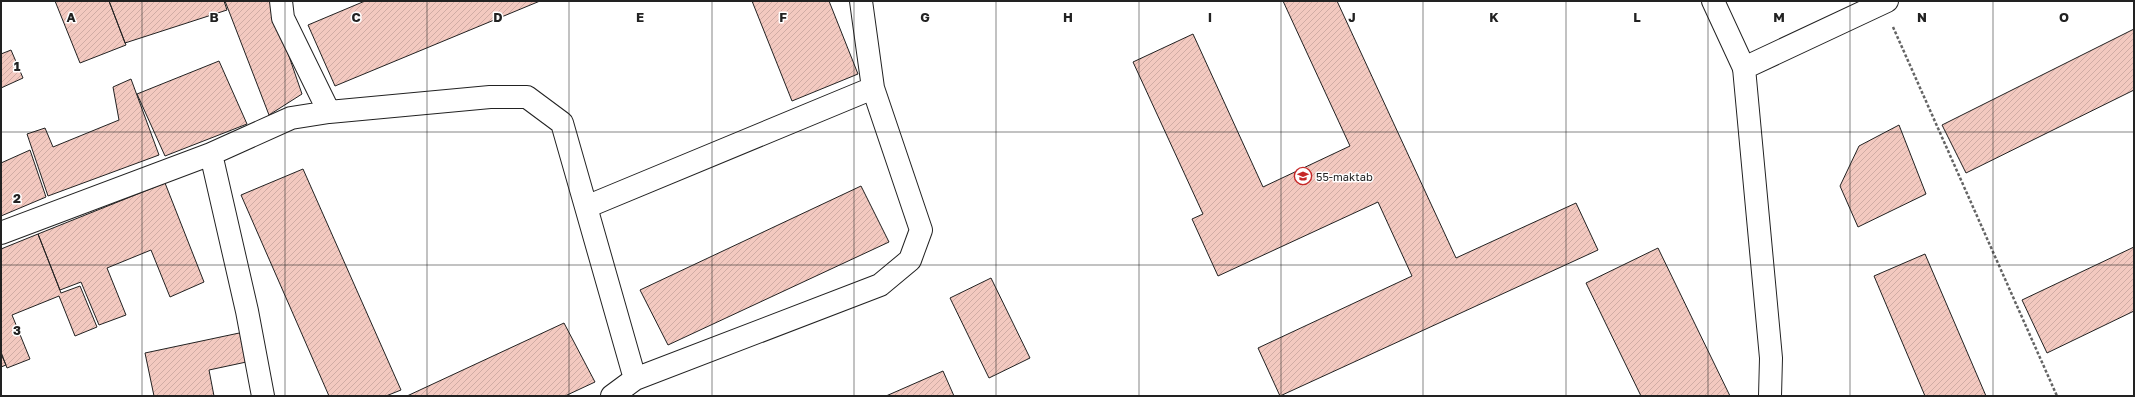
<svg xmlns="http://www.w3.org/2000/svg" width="2135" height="397" viewBox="0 0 2135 397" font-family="'Golos Text',sans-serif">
<defs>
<pattern id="building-hatch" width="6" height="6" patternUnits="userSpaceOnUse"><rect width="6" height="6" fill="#f3c9c0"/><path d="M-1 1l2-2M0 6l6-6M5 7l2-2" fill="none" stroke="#d0aca5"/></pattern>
</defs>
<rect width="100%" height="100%" fill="#fff"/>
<!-- building -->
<path fill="url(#building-hatch)" stroke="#222" d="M55,1H109L126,45L80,63Z
M109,1H224L227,10L125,43Z
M225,1H270L302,94L269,115Z
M365,1H540L335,86L308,25Z
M752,1H829L858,74L792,101Z
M1283,1H1337L1456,258L1576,203L1598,250L1280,396L1258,348L1412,276L1378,202L1218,276L1192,219L1203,214L1133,62L1193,34L1263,187L1350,146Z
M2134,29V90L1966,173L1942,125Z
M11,50L23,78L1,88V54Z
M219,61L247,124L165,156L137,94Z
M131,79L159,155L48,196L27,134L45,128L53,147L119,120L113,87Z
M1899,125L1926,194L1858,227L1840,186L1859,146Z
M30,150L46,197L1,216V163Z
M303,169L401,390L386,396H329L241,195Z
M165,183L204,282L170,297L151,250L107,268L126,315L99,325L81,282L60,290L38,234Z
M861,186L889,242L668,345L640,290Z
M38,234L61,293L80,286L97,327L75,336L59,296L12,315L30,359L7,368L1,352V249Z
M2134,247V311L2047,353L2022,300Z
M1658,248L1730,396H1641L1586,283Z
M1925,254L1986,396H1925L1874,276Z
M991,278L1030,358L989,378L950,298Z
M564,323L595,382L565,396H407Z
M244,332L251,361L209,370L214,396H154L145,353Z
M1,354L6,365L1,367Z
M943,371L954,396H886Z"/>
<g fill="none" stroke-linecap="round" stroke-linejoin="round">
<defs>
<path id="street" d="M281,1L283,18L329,112
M861,1L873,88
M1713,1L1744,68
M211,154L291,118L329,112L490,97H527L562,123L586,207L873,88L921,230L910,260L880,285L635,379L612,396
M586,207L635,379
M1,233L211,154L247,311L263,396"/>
<path id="secondary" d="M1770,396L1771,358L1744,68L1887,1"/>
</defs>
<!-- street casing -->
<use href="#street" stroke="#222" stroke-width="24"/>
<!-- secondary casing -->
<use href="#secondary" stroke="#222" stroke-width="24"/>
<!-- path -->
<path stroke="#646464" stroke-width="2.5" stroke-dasharray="3 2" stroke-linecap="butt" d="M1893,27L2057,396"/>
<!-- street -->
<use href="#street" stroke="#fff" stroke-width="22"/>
<!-- secondary -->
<use href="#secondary" stroke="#fff" stroke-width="22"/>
</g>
<!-- grid -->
<path fill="none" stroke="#222" stroke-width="1" stroke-opacity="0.55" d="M142,1V396M285,1V396M427,1V396M569,1V396M712,1V396M854,1V396M996,1V396M1139,1V396M1281,1V396M1423,1V396M1566,1V396M1708,1V396M1850,1V396M1993,1V396M1,132H2134M1,265H2134"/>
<!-- icons -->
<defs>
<symbol id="school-ring" viewBox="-11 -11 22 22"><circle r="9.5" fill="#fff" stroke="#c62828" stroke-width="1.5"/><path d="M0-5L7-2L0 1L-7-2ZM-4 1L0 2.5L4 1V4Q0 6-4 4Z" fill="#c62828"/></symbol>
</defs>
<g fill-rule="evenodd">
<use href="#school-ring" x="1293" y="166" width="20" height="20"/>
</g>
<g text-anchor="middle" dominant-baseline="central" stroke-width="3" stroke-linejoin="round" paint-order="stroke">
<!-- poi labels -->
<g font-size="11" fill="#222" stroke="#fff" text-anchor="start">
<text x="1316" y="176">55-maktab</text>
</g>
</g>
<g font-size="13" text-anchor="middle" font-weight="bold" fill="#222" stroke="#fff" stroke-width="3" stroke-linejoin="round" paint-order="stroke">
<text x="71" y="22">A</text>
<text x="214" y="22">B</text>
<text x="356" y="22">C</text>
<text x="498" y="22">D</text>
<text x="640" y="22">E</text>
<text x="783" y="22">F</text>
<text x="925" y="22">G</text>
<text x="1068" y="22">H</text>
<text x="1210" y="22">I</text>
<text x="1352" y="22">J</text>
<text x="1494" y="22">K</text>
<text x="1637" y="22">L</text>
<text x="1779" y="22">M</text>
<text x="1922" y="22">N</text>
<text x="2064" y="22">O</text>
<text x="17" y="71">1</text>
<text x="17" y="203">2</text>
<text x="17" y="335">3</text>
</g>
<!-- border -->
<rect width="2135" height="397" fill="none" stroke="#222222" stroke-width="4"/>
</svg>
